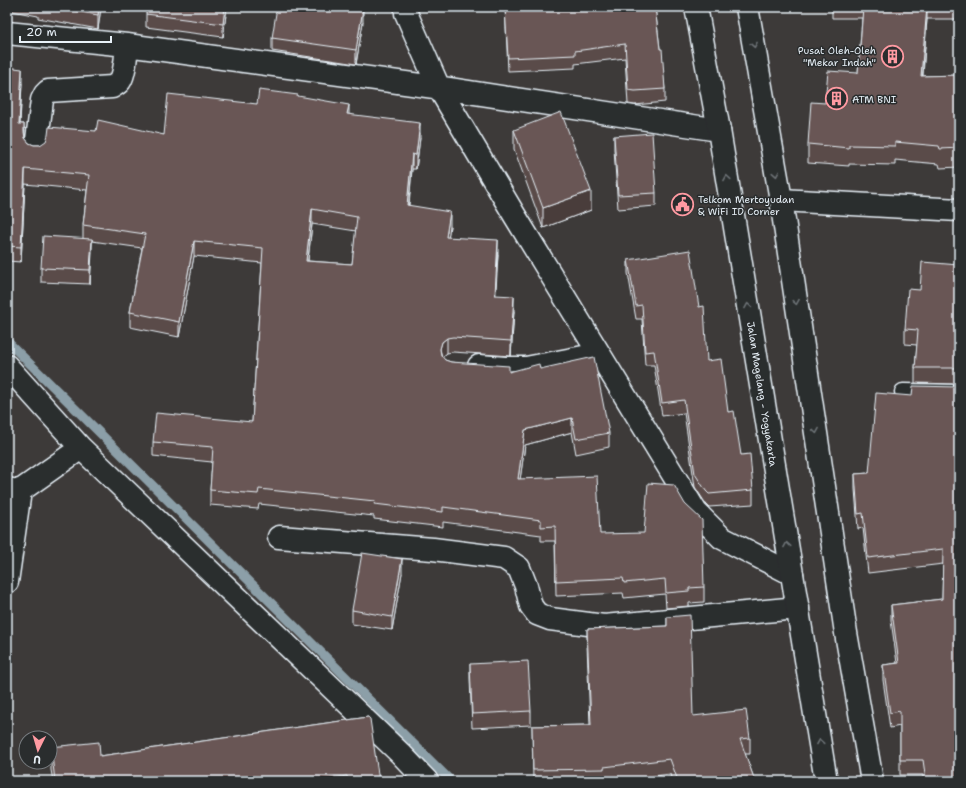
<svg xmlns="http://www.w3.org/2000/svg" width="966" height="788" viewBox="0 0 966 788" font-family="'Shantell Sans',sans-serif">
<rect width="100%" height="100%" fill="#3d3a39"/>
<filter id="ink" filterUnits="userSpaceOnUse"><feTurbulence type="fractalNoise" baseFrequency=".025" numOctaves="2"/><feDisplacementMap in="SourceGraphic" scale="8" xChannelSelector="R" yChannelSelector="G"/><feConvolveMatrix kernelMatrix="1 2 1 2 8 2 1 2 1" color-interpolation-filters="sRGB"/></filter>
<g filter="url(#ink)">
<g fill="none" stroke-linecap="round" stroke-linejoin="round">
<!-- stream -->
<path stroke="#8c9fa8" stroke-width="9" d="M7,341L451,781"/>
<defs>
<path id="lane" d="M903,392L959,393"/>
<path id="street" d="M406,7V13L439,88L515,216L696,512L722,538L792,574
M7,33L127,45L449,89L719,130
M36,148L42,100L45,94L48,91L112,87C115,85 118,84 120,81C125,74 126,54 127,45
M781,200L959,210
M7,366L81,448L401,754L427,781
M479,366L505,368H526L599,354
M7,489L20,491L7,582
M20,491L81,448
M279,537L433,549L504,558L519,568L526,586L531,606L537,614L550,619L604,626L798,608"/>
<path id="highway" d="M696,7L719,130L826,781
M747,7L781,200L846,633L872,781"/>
</defs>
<!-- lane casing -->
<use href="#lane" stroke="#e8f1f8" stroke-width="19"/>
<!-- street casing -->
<use href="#street" stroke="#e8f1f8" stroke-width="25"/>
<!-- highway casing -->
<use href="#highway" stroke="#e8f1f8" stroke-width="25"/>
<!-- lane -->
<use href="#lane" stroke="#2a2d2e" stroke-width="16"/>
<!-- street -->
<use href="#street" stroke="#2a2d2e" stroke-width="22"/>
<!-- highway -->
<use href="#highway" stroke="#2a2d2e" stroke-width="22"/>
</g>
<!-- wall -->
<path fill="#5a4b48" stroke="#e8f1f8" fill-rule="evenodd" d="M7,7H101L98,29L38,18V16L7,10Z
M227,7L223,37L146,27V14Z
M505,7H655L665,89V102L635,105L628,104L625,58L575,64V68L508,71Z
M832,7H959V19H927L923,76L959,75V167L940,168L939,164L895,160V165L849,164V166L808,163V144L825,103L858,73L862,18H832Z
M363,22L356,64L272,51V38Z
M7,67L22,83L20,124H24L25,138L29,143L34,145H40L96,131L164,135L257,104L298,96L349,115L420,138L416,169H412L409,206L450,226L448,237L498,255L495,295L514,311L511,356L453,352L447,353L442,357L445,360L451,362L509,371L540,369L609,433V447L576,454L572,432L525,445L520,479L600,534L704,587V602L689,603V606L666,608L665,594L624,598L623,593L556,596L555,541H541V535L443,522V527L374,519V516L259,504L258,509L210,505V490L212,462L153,456V442L252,422L262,263L194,256L179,337L130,327V312L142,248L92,241L90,284L41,282V268L83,239V225L87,190L25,184L21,262L7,261ZM312,224L356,231L352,264L308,261Z
M514,130L591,210L543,228L514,149Z
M614,136L656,193V206L618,209L614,149Z
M628,260L707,361L728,412L741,455L753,490V504L709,507L706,504L695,487L684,413L662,416L654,365H645L642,319H636L628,273Z
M959,265V384L915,383V368L917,345L905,344V329L920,290Z
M959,387V781H923V775H900V726L890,728L883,680V665L897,663L891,620V605L942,599L943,564L868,573L863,528L858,529L855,489V474L869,473L912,396Z
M402,573L392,630L352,624V610Z
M667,617L693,716L750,738V754H745L755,781H672L670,774L618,781H533L532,726L590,725L587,644V629L667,626Z
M470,664L531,711V725L472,728L470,678Z
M368,717L379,781H396H53L51,770V747L100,756Z"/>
<!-- shaded-wall -->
<path fill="#4a3d3b" stroke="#e8f1f8" d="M99,7H101L98,29V15Z
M225,7H227L223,37V24Z
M927,7V19L921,95V76Z
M363,9V22L356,64V50Z
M22,69V83L19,139V124Z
M349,105V120L347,114Z
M420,123V138L416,169V155Z
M412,154V169L407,220V205Z
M25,169V184L21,262V247Z
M591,191V210L543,228V208Z
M312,209V224L306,276V261Z
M450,212V226L446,252V237Z
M92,239V253L90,284V270Z
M498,240V255L495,309V295Z
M194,241V256L179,337V322Z
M514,296V311L511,356V341Z
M447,338V353L442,357L440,349L442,342Z
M572,418V432L525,445L518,494V479L525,430Z
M402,559V573L392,630V617Z"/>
<!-- building -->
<path fill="#695754" stroke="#e8f1f8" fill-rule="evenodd" d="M51,7H99L98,15Z
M146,7H225L223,24L146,14Z
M277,7H351L363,9L356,50L272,38Z
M505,7H655L660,49H662L665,89L635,91L628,90L625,44L575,51V55L508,58Z
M863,7H927L921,76L959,75V148L940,149L939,146L895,142V146L849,145V148L808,144L811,102L825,103L828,71L858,73Z
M7,67L22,69L19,124H24V132L25,138L29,143L34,145H40L46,141L48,135L49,127L96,131L98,120L164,135L168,94L257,104L259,90L298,95V96L349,105L347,114L420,123L416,155L412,154L407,205L450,212L446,237L498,240L495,295L514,296L511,341L453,337L447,338L442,342L440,349L441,355L445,360L451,362L509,366V372L539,364L540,369L594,357L609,433L576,439L572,418L525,430L518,479L597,476L600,534L644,533L648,483L674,485L685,504L702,520L704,587L689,588V591L666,593L665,579L624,583L623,578L556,581L555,526L541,527V520L443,507V512L374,504L375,501L259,489L258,494L210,490L213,447L153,442L156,413L252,422L263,248L194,241L179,322L130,312L145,234L83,225L89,175L25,169L21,247L7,246ZM312,209L357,217L352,264L306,261Z
M561,112L591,191L543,208L514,130Z
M652,133L656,193L618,195L614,136Z
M43,236L92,239L90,270L41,268Z
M690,250L699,307L704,306L707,361L721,359L728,412L734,411L741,455L750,454L753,490L709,494L706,491L695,474L684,400L662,403L654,351L645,352L642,305L636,306L628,260Z
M922,262L959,265V368H915L918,330L905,329L908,289L920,290Z
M913,386L959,387V781H926L923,760H900V711L890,713L883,665L899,663L891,605L942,599L943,549L868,558L863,513L858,514L855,474L869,473L876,393L912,396Z
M362,553L402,559L392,617L352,610Z
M690,615L693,716L746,710L750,738L740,739L755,781H678L670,759L604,767V769L533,770L532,726L591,725L587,629L667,626V617Z
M528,661L531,711L472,714L470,664Z
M368,717L370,719L379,781L395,779L396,781H348L347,776L312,781H55L51,747L99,742L100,756Z
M533,778L537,781H533Z"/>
<!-- one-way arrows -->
<defs><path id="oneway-chevron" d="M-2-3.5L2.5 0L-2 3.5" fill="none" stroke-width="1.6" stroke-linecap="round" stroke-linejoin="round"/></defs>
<g stroke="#6c7275">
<use href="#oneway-chevron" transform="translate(754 45) rotate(80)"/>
<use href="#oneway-chevron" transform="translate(776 174) rotate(80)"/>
<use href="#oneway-chevron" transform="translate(727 178) rotate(-99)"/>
<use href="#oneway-chevron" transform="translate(796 302) rotate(81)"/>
<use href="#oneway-chevron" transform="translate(748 306) rotate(-99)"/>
<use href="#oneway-chevron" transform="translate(816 431) rotate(81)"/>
<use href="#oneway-chevron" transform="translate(787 545) rotate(-99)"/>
<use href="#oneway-chevron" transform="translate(820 742) rotate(-99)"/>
</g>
</g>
<!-- icons -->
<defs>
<symbol id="building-ring" viewBox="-11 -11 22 22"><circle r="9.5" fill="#2a2d2e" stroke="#ff9aa2" stroke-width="1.5"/><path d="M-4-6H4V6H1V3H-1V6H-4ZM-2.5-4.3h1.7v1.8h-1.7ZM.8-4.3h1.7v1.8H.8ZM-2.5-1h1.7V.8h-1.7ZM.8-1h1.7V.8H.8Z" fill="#ff9aa2"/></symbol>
<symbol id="civic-ring" viewBox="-11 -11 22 22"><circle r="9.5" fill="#2a2d2e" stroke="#ff9aa2" stroke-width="1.5"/><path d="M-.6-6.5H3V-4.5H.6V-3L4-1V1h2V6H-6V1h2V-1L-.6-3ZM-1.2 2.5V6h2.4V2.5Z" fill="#ff9aa2"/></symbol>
</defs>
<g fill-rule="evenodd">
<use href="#building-ring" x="880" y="44" width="25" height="25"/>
<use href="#building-ring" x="824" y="86" width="25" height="25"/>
<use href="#civic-ring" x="670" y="192" width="25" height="25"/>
</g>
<g text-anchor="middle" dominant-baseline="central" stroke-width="3" stroke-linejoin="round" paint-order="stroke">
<!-- poi labels -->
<g font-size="10" fill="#e8f1f8" stroke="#2a2d2e" text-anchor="start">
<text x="876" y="50" text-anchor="end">Pusat Oleh-Oleh<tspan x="876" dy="12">"Mekar Indah"</tspan></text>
<text x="852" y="99">ATM BNI</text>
<text x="698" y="199">Telkom Mertoyudan<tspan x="698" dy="12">&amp; WiFi ID Corner</tspan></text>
</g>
<!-- street labels -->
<g font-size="10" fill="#e8f1f8" stroke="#2a2d2e">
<text transform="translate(762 394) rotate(81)">Jalan Magelang - Yogyakarta</text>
</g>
</g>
<!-- margin -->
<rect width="966" height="788" fill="none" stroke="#2a2d2e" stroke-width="24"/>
<rect x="12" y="12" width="942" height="764" fill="none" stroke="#e8f1f8" stroke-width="1.5" filter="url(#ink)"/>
<!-- north arrow -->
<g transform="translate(38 750) rotate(185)"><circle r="19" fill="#2a2d2e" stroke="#767b7f"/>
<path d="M0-3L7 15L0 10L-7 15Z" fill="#ff9aa2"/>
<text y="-6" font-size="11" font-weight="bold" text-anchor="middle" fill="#e8f1f8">U</text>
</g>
<!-- scale -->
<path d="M20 36v6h91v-6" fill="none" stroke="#e8f1f8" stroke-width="2"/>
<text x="26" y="36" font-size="12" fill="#e8f1f8" stroke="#2a2d2e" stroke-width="3" paint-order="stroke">20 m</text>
</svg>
